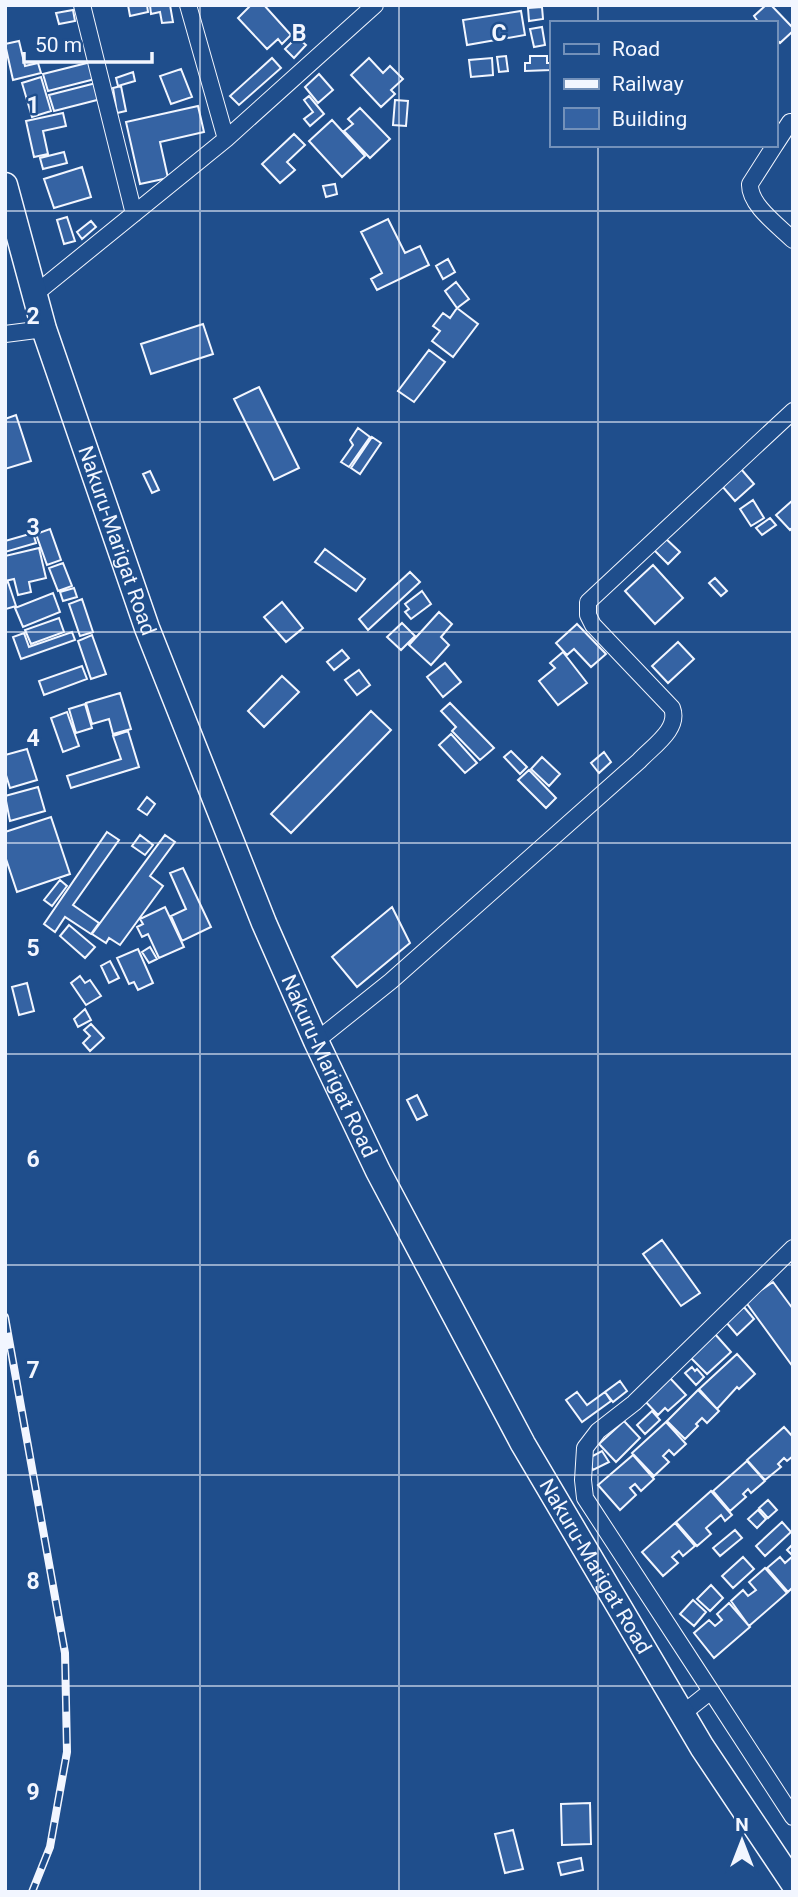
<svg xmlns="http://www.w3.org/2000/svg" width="798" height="1897" viewBox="0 0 798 1897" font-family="Roboto,sans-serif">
<rect width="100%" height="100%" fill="#1f4e8c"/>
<!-- building -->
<path fill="#3563a3" stroke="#f2f6ff" stroke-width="2" d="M128,5H147L148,12L130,16Z
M150,5H170L173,22L162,23L160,12L151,14Z
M251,5H264L291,35L282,44L278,39L267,49L238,18Z
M766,5H771L793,28V31L780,43L775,38V23H759L754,16Z
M542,7L543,19L529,21L528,8Z
M73,10L75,21L59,24L56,13Z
M521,11L525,35L467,45L463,20Z
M542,27L545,45L534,47L530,29Z
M297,37L306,45L294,58L285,49Z
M19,41L25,66L38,63L41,73L13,80L5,44Z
M506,56L508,71L499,72L497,57Z
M530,56H547V63H551V70L525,71V63H530Z
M272,58L281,68L239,105L230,96Z
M369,58L383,73L390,66L403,79L391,90L395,94L381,107L351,75Z
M492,58L493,75L471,77L469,60Z
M91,62L95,79L48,91L43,74Z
M181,69L192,97L171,104L160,76Z
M133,72L135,81L118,86L116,78Z
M319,74L333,90L318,103L305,87Z
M41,77L51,111L32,117L22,83Z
M96,83L101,99L54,111L49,95Z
M121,86L126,111L117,113L113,88Z
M309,96L324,114L310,126L304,119L313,112L304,100Z
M395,100L408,101L406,126L393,125Z
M198,106L204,132L160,142L168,178L140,184L126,122Z
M360,108L390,139L370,158L344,131L353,124L348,119Z
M63,113L66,126L43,131L48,154L34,157L26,121Z
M332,120L365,156L342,177L309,141Z
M294,134L305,145L287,162L295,170L280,183L262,164Z
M64,152L67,163L43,169L40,158Z
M82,167L91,197L54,208L44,179Z
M335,184L337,194L326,197L323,186Z
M67,217L75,241L64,244L57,220Z
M388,219L405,253L420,246L429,265L377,290L371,279L382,273L361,232Z
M91,221L96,227L82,239L77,232Z
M448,259L455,272L443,279L436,266Z
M456,282L469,299L457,308L445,291Z
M457,308L478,324L453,357L432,341L440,331L433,326L443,313L450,318Z
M203,324L213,354L151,374L141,344Z
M429,350L445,362L414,402L398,391Z
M259,387L299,468L274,480L234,399Z
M16,415L31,461L5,469V419Z
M358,428L370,437L349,467L341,462L353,445L350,440Z
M372,437L381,443L360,474L351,468Z
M741,469L754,484L735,501L722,486Z
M150,471L159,490L152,493L143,474Z
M753,500L764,518L751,526L740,509Z
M793,500V527L790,530L776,515Z
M770,518L776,525L762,535L756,528Z
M50,529L61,560L47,565L36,534Z
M33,533L36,543L5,552V541Z
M664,537L680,552L668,564L653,549Z
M39,548L46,578L29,582L31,592L18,595L14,579L5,581V556Z
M325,549L365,579L356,591L315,562Z
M63,563L72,586L58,591L49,568Z
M653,565L683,598L655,624L625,591Z
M410,572L420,582L368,630L359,619Z
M715,578L727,591L721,596L709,583Z
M8,582L16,606L6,609L5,583Z
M74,588L77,597L63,601L60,592Z
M422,591L431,604L411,619L405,612L409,609L405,604Z
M53,593L60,612L23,627L15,608Z
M82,599L93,632L80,636L69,604Z
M282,602L303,628L286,642L264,617Z
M439,612L452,624L441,637L449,645L431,665L409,645Z
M59,618L64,632L31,644L25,630Z
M402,623L415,636L401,650L387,637Z
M577,624L606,654L591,667L574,649L567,655L556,643Z
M72,632L75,640L21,659L13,637L24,633L29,647Z
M92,635L106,674L91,679L78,641Z
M678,642L694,659L668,683L652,666Z
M342,650L349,658L334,670L327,662Z
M563,652L587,683L558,705L539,681L555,668L550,663Z
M445,663L461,682L443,697L427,677Z
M82,666L87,679L44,695L39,681Z
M359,670L370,685L357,695L345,680Z
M282,676L299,692L264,727L248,711Z
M120,693L131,729L113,734L109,719L92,724L86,703Z
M450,703L494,748L480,760L452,731L456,727L441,711Z
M85,704L92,728L76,733L69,709Z
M371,711L391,730L291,833L271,814Z
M67,712L79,746L63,752L51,718Z
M128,731L139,767L71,788L67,776L121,759L113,736Z
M451,734L477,763L465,773L439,745Z
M27,749L37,780L10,788L5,772V755Z
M511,751L527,767L520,774L504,757Z
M604,752L611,762L599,773L591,763Z
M542,757L560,774L549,786L531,769Z
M529,770L556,798L546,808L518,780Z
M38,787L45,811L10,821L5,796Z
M147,797L155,804L147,815L138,809Z
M51,817L70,874L17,892L5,856V832Z
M107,832L119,840L73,905L99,923L91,934L65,917L55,932L44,924Z
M140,835L153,845L145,855L132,846Z
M165,835L175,842L150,876L163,886L120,945L109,938L106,943L92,934Z
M183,868L211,927L182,941L171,916L186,909L170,873Z
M60,880L67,886L52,906L44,900Z
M165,907L184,947L159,958L148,934L142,937L137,927L143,924L140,919Z
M392,907L410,943L357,987L332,957Z
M69,925L95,947L85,958L60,936Z
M150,947L157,959L149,963L142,952Z
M138,949L153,983L138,990L134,982L129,984L117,958Z
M110,961L119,978L109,983L101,966Z
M80,976L85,983L90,980L101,996L86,1005L71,983Z
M27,983L34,1011L19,1015L12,987Z
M85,1009L91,1020L78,1027L74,1019Z
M91,1024L104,1038L90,1051L83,1043L90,1036L84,1030Z
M417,1095L427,1115L417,1120L407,1100Z
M662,1240L700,1293L681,1306L643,1254Z
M773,1282L793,1309V1367L745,1301Z
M744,1307L754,1319L737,1335L726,1322Z
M715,1334L731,1352L707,1374L690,1357Z
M737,1354L755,1374L739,1389L737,1387L717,1409L699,1389Z
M692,1367L695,1371L697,1369L704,1377L696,1385L685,1373Z
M669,1377L686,1395L668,1411L665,1408L658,1415L644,1400Z
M620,1381L627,1391L613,1402L605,1392Z
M698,1390L719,1411L707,1423L702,1418L696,1424L698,1426L685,1439L667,1421Z
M577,1392L587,1405L605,1392L611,1401L582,1422L566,1400Z
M652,1411L660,1420L645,1434L637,1425Z
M624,1421L640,1438L616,1462L599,1444Z
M666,1422L686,1444L674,1455L669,1450L663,1456L669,1462L654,1476L632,1453Z
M784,1427L793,1437V1456L787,1461L784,1458L778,1464L781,1467L765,1480L747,1460Z
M602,1451L609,1462L593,1470L587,1459Z
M633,1455L654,1479L641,1491L635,1484L630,1488L636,1495L620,1510L598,1485Z
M747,1461L765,1481L751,1493L748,1489L743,1494L746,1497L730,1511L713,1491Z
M711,1491L732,1515L725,1521L721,1515L706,1528L711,1534L697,1546L676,1522Z
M768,1500L777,1510L768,1518L759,1508Z
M758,1510L766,1519L757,1528L748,1519Z
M782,1522L791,1532L765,1556L756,1546Z
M675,1523L695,1546L683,1556L679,1551L672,1557L678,1563L663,1576L642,1552Z
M735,1530L742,1538L720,1556L713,1548Z
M793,1544V1587L788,1592L767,1568L780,1557L785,1563L793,1556L787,1550Z
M743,1557L754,1569L733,1588L722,1576Z
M765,1568L787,1593L749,1626L731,1601L743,1590L748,1596L756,1590L749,1582Z
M711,1585L723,1598L710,1611L697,1599Z
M693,1600L706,1612L694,1626L680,1614Z
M729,1603L750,1627L714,1658L694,1633L709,1620L715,1626L722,1620L717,1614Z
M590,1803L591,1844L562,1845L561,1804Z
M513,1830L523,1869L505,1873L495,1834Z
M581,1858L583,1870L561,1875L558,1863Z"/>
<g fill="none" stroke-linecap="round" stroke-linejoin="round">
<defs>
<path id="minor" d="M82,5L134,214
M226,139L375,5
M775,145L750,184C749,205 779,226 793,240
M775,145L790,122
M35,294L226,139L188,5
M5,334L44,329
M316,1041L391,981L639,761C653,746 680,729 672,708L593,625L588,615V602L793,411
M711,1691L793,1817
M682,1714L711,1691L585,1498L583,1480L585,1448L598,1431L634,1403L793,1248"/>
<g id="primary">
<path id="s1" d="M5,185L44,329L147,628L264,923L316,1041L378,1171L523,1444L702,1747L793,1883"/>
</g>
</defs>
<!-- minor casing -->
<use href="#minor" stroke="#f2f6ff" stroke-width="18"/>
<!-- primary casing -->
<use href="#primary" stroke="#f2f6ff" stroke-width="27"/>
<!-- minor -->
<use href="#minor" stroke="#1f4e8c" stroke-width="16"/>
<!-- primary -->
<use href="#primary" stroke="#1f4e8c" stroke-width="24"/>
<defs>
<path id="rail" d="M5,1317L65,1653L67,1752L50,1847L32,1892"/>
</defs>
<!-- rail casing -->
<use href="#rail" stroke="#f2f6ff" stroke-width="8"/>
<!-- rail -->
<use href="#rail" stroke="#1f4e8c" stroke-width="5" stroke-dasharray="16" stroke-linecap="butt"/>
</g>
<!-- grid -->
<path fill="none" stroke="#f2f6ff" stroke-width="2" stroke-opacity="0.55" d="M200,5V1892M399,5V1892M598,5V23M598,145V1892M5,211H793M5,422H793M5,632H793M5,843H793M5,1054H793M5,1265H793M5,1475H793M5,1686H793"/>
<g text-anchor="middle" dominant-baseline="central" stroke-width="5" stroke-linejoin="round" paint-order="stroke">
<!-- street labels -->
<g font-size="21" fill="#f2f6ff" stroke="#1f4e8c">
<text stroke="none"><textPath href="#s1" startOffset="373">Nakuru-Marigat Road</textPath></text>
<text stroke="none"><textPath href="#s1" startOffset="940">Nakuru-Marigat Road</textPath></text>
<text stroke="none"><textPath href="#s1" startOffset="1507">Nakuru-Marigat Road</textPath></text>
</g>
</g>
<g font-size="23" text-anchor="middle" font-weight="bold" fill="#f2f6ff" stroke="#1f4e8c" stroke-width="5" stroke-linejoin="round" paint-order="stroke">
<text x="299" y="41">B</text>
<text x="499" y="41">C</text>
<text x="33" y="113">1</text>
<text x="33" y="324">2</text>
<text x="33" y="535">3</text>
<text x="33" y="746">4</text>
<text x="33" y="956">5</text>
<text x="33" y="1167">6</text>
<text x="33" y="1378">7</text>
<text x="33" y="1589">8</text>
<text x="33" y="1800">9</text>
</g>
<!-- border -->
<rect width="798" height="1897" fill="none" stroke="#f2f6ff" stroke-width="14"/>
<!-- legend -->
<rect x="550" y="21" width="228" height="126" fill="#1f4e8c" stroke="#7391ba" stroke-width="2"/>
<rect x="564" y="44" width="35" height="10" fill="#1f4e8c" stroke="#7391ba" stroke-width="2"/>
<text x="612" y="56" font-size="21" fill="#f2f6ff">Road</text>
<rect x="564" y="79" width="35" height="10" fill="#f2f6ff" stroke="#7391ba" stroke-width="2"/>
<text x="612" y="91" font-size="21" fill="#f2f6ff">Railway</text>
<rect x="564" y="108" width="35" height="21" fill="#3563a3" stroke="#7391ba" stroke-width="2"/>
<text x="612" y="126" font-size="21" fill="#f2f6ff">Building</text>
<!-- north arrow -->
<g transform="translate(742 1841)" stroke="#1f4e8c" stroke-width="5" paint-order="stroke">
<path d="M0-5L12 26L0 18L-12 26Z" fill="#f2f6ff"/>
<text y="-10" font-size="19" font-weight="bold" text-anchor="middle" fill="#f2f6ff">N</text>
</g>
<!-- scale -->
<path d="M24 52v10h128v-10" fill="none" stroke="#f2f6ff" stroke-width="3.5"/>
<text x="35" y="52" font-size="21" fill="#f2f6ff" stroke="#1f4e8c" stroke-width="5" paint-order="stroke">50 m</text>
</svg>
